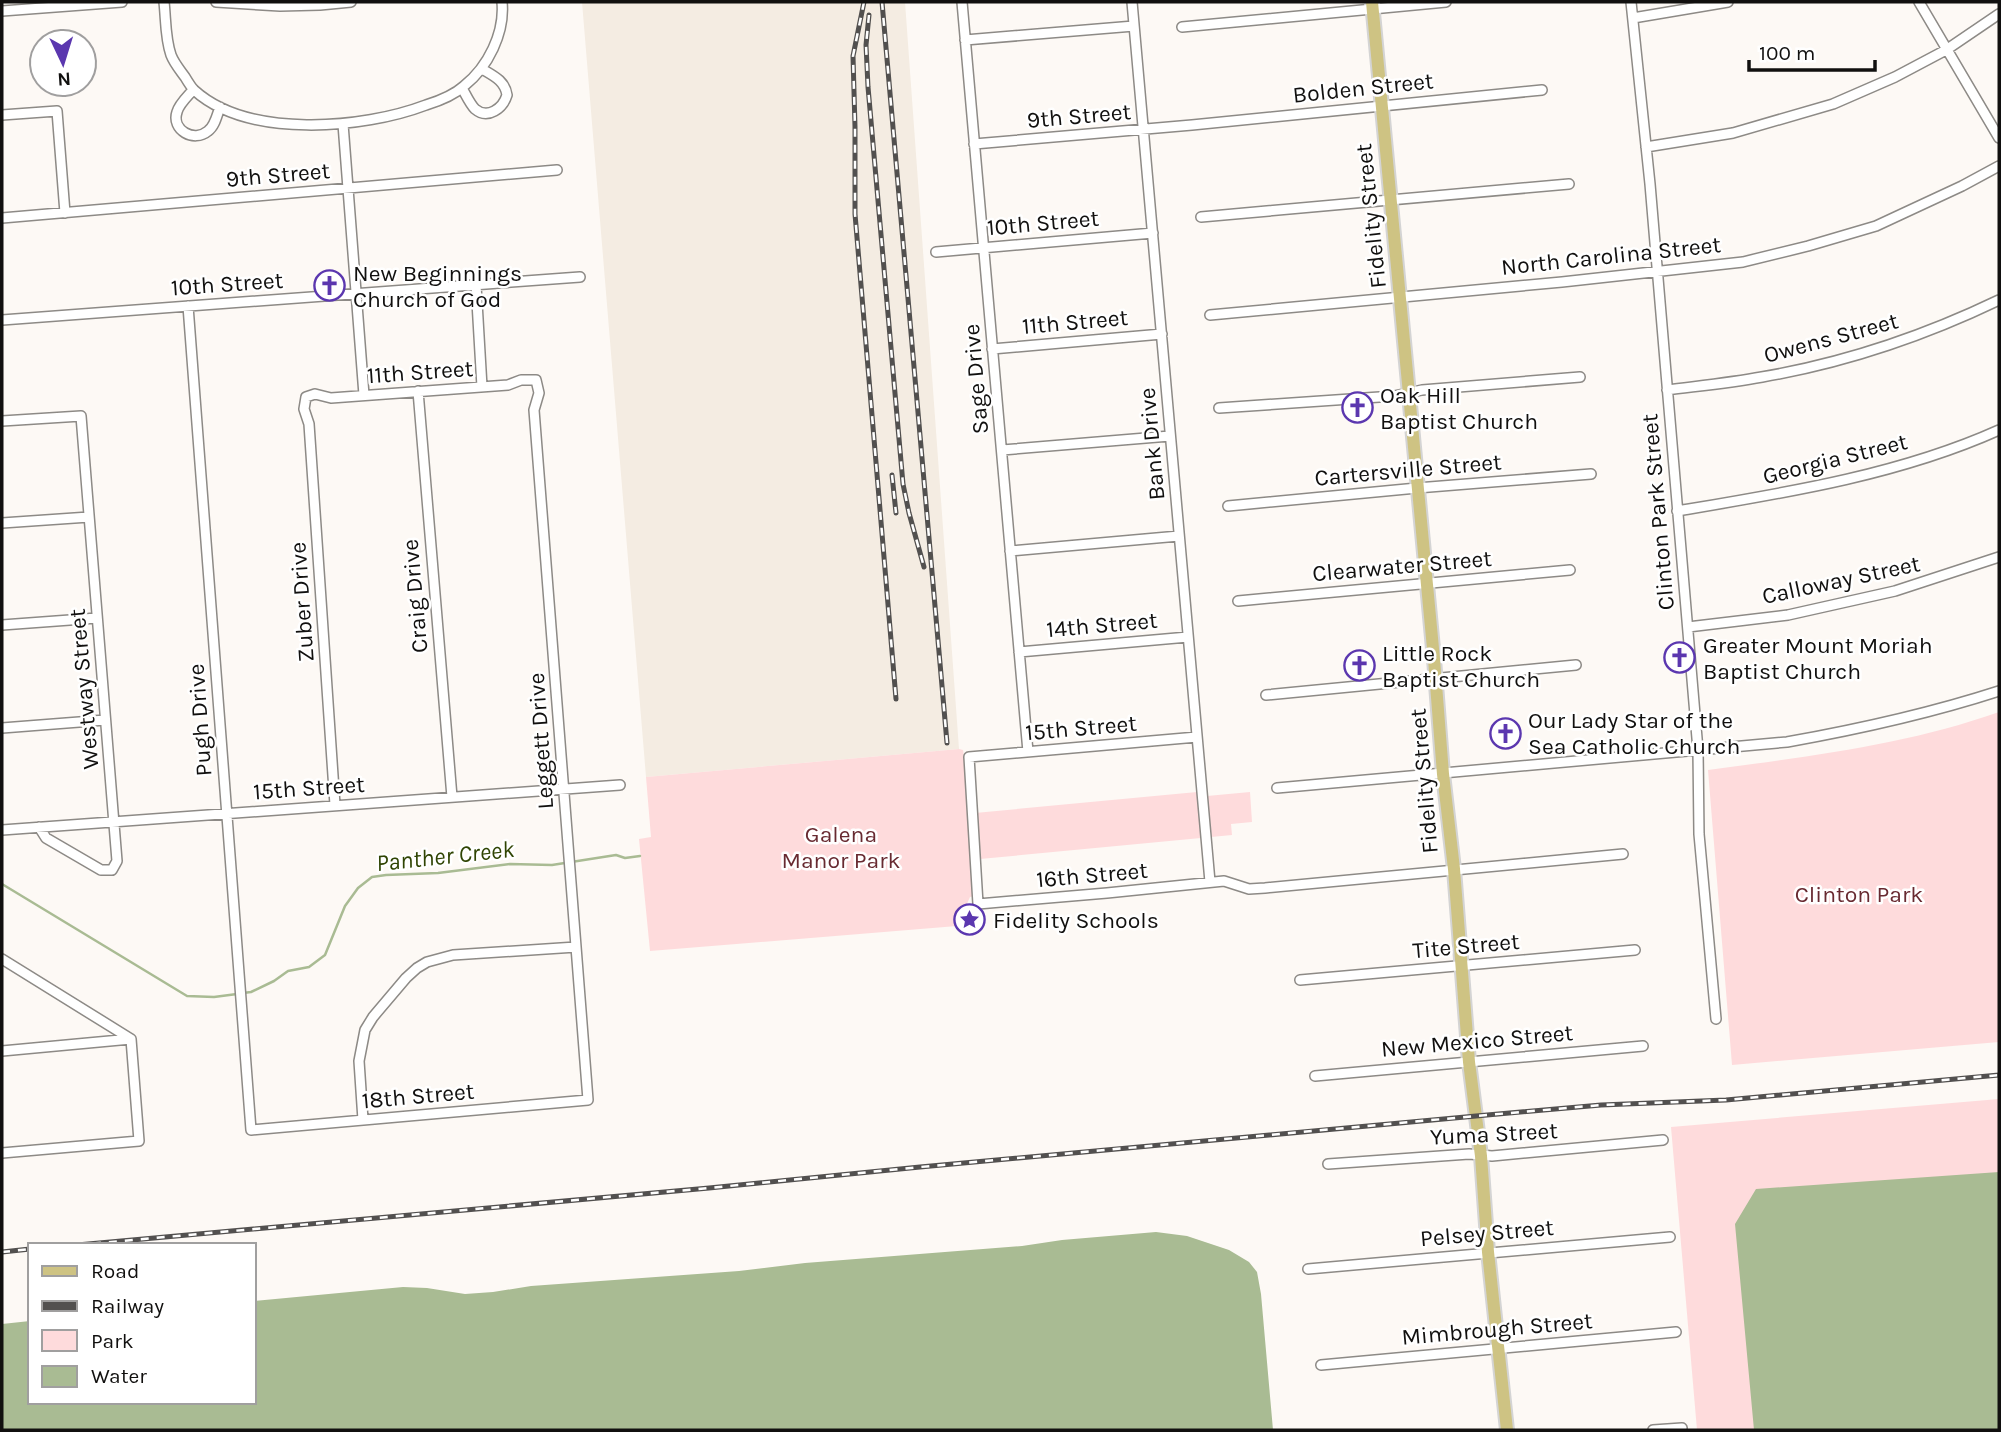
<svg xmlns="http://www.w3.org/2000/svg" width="2001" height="1432" viewBox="0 0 2001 1432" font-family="Karla,sans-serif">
<rect width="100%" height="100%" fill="#fdf9f5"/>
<!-- built -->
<path fill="#f4ece2" d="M582,2H905L959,749L646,777Z"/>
<!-- green -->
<path fill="#fedbdc" d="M1999,712V1042L1732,1065L1708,770C1805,757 1906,745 1999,712Z
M959,749L963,750L964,756L975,896L970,897L957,926L650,951L639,839L651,837L646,777Z
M1197,792L1201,838L980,859L975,813Z
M1250,792L1252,822L1231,824L1232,835L1211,837L1207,796Z
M1999,1099V1430H1697L1671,1127Z"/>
<!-- water -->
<path fill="#a9bb93" d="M1999,1172V1430H1754L1735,1224L1756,1189Z
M1156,1232L1187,1236L1229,1250L1249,1262L1257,1272L1261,1294L1273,1430H2V1324L30,1321V1402H254V1301L403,1287L427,1288L465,1294L493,1292L531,1286L739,1271L805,1263L1022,1246L1062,1240Z"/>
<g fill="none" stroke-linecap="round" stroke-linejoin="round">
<!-- stream -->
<path stroke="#a9bb93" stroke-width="2.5" d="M2,884L187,996L214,997L237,994
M243,993L251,992L274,981L288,971L309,967L325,955L345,906L358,888L372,877L386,875L438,873L510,864L552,865L616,855L625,858L640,856"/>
<defs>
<path id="minor" d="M164,2C166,19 165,38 171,55C174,63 180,70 185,77C188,82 191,87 194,90C248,139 363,129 426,105C439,101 454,95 464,86C488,67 505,33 502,2
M216,2L280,6L320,5L351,2
M962,2L1028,752
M1132,2L1210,882
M1631,2L1650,184L1698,750L1699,834L1716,1019
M1919,2L1999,138
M2,11L122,2
M1633,18L1728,2
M1182,27L1446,2
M965,40L1134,26
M462,88C466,95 470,104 475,109C488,120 503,108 507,95C505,81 494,76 482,69
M193,90C188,96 179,104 177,112C171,130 194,143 208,131C215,126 217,115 220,107
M2,115L57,111L65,213
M343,124L364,395
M974,144L1192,125L1542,90
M1646,147L1733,133L1833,104L1895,77L1946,50L1999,14
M1201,217L1569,184
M2,218L557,170
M936,252L1153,233
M476,285L482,387
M188,306L251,1130L588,1100L534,410L539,393L536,380H521L508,385L331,398L315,394L306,397L304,409L309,424L335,805
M1210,315L1562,282L1743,262L1808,246L1876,226L1962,186L1999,166
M2,320L580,277
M992,349L1162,334
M1667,390C1698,386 1730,383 1762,377C1844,363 1924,336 1999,300
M418,391L452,797
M1219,408L1394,396L1422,390L1580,377
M2,421L81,416L117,861L112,870H101L46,838L39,827
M1002,450L1170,436
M1228,506L1417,488L1591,474
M1677,511C1785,493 1899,475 1999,430
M2,523L89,517
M1010,551L1179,536
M1238,601L1570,570
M2,625L97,618
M1688,627L1788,615L1895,591L1999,557
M1019,652L1188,637
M1266,695L1576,665
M2,728L105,720
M1197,737L969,757L978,904L1107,893L1224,881L1249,889L1265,888L1623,854
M1277,788L1787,742C1860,729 1928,714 1999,691
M2,830L620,785
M2,959L131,1039L139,1141L2,1153
M1300,980L1635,950
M2,1051L131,1039
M1315,1076L1643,1046
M363,1120L359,1061L365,1030L373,1017L406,978L417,968L427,962L453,955L576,947
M1328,1164L1469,1154L1492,1156L1663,1140
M1308,1269L1670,1237
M1321,1365L1676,1332
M1653,1430L1682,1428"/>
<path id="major" d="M1372,2L1434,659L1443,774L1454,869L1469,1062L1481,1156L1488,1252L1507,1430"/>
</defs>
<!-- minor casing -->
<use href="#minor" stroke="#8d8a86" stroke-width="12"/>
<!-- major casing -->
<use href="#major" stroke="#d4d4d4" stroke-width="16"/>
<!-- minor -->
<use href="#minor" stroke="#fff" stroke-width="9"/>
<!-- major -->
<use href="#major" stroke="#cec383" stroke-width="12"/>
<defs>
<path id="rail" d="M864,2L853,56L855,127V214L896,699
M882,2L947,743
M869,15L866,45L868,87L903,484L909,513L924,567
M892,475L896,513
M77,1245L709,1188L920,1167L1476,1116L1601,1105L1726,1100L1999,1075
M2,1252L30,1249"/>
</defs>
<!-- rail casing -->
<use href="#rail" stroke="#52504f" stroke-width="5"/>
<!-- rail -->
<use href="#rail" stroke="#fff" stroke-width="2.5" stroke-dasharray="8" stroke-linecap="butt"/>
</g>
<!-- icons -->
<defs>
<symbol id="church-ring" viewBox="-11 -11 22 22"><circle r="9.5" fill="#fff" stroke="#5b37af" stroke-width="1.5"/><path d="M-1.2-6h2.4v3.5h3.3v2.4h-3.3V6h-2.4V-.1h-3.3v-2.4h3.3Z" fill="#5b37af"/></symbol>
<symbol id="sight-ring" viewBox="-11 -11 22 22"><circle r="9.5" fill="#fff" stroke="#5b37af" stroke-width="1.5"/><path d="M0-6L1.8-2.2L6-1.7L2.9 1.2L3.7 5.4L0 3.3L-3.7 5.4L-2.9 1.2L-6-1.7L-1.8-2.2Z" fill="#5b37af"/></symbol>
</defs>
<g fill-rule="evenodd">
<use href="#church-ring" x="312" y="268" width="35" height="35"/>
<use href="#church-ring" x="1340" y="390" width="35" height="35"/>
<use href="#church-ring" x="1662" y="640" width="35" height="35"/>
<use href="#church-ring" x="1342" y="648" width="35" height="35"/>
<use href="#church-ring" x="1488" y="716" width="35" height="35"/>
<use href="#sight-ring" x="952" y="902" width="35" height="35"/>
</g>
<g text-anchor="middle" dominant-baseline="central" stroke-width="5" stroke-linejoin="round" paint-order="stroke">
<!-- street labels -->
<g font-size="23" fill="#11100f" stroke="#fff">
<text transform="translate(1363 88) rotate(-6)">Bolden Street</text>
<text transform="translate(1079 116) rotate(-5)">9th Street</text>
<text transform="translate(278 175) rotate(-5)">9th Street</text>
<text transform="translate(1371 216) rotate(-96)">Fidelity Street</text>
<text transform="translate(1043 223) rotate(-5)">10th Street</text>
<text transform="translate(1611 256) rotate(-6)">North Carolina Street</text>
<text transform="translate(227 284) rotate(-4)">10th Street</text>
<text transform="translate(1075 322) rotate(-5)">11th Street</text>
<text transform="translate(1831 338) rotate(-15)">Owens Street</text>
<text transform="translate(420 372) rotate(-4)">11th Street</text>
<text transform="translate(976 379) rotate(-95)">Sage Drive</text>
<text transform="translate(1152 444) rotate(-95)">Bank Drive</text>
<text transform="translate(1835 459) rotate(-14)">Georgia Street</text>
<text transform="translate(1408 470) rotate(-5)">Cartersville Street</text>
<text transform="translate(1658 512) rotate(-95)">Clinton Park Street</text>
<text transform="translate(1402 566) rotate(-5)">Clearwater Street</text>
<text transform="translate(1841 580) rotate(-12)">Calloway Street</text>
<text transform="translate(415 596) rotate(-95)">Craig Drive</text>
<text transform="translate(302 602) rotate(-94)">Zuber Drive</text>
<text transform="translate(1102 625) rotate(-5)">14th Street</text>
<text transform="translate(84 689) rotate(-95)">Westway Street</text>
<text transform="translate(200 720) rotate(-94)">Pugh Drive</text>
<text transform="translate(1081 728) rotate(-5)">15th Street</text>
<text transform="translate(541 741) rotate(-94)">Leggett Drive</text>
<text transform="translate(1424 781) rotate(-95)">Fidelity Street</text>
<text transform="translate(309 788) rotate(-4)">15th Street</text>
<text transform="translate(1092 875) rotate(-5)">16th Street</text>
<text transform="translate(1466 946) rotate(-5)">Tite Street</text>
<text transform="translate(1477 1041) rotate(-5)">New Mexico Street</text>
<text transform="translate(418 1096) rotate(-5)">18th Street</text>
<text transform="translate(1494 1134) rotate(-3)">Yuma Street</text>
<text transform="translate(1487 1233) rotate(-5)">Pelsey Street</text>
<text transform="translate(1497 1329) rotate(-5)">Mimbrough Street</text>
</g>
<!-- poi labels -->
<g font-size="23" fill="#11100f" stroke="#fff" text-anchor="start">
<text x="353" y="273">New Beginnings<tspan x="353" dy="26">Church of God</tspan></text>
<text x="1380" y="395">Oak Hill<tspan x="1380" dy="26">Baptist Church</tspan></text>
<text x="1703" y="645">Greater Mount Moriah<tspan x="1703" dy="26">Baptist Church</tspan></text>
<text x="1382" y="653">Little Rock<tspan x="1382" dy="26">Baptist Church</tspan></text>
<text x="1528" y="720">Our Lady Star of the<tspan x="1528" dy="26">Sea Catholic Church</tspan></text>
<text x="993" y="920">Fidelity Schools</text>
</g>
<!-- park labels -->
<g font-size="23" fill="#682a31" stroke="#fff">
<text x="841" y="834">Galena<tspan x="841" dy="26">Manor Park</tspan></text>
<text x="1859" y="894">Clinton Park</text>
</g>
<!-- water labels -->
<g font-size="24" font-style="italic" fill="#2f4403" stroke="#fff">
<text transform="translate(445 856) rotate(-6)">Panther Creek</text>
</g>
</g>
<!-- border -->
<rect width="2001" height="1432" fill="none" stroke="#11100f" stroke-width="7"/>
<!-- legend -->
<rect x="28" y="1243" width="228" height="161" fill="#ffffff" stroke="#a09f9f" stroke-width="2"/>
<rect x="42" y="1266" width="35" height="10" fill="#cec383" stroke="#a09f9f" stroke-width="2"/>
<text x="91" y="1278" font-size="21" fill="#11100f">Road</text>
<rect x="42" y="1301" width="35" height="10" fill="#52504f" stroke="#a09f9f" stroke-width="2"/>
<text x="91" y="1313" font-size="21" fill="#11100f">Railway</text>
<rect x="42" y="1330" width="35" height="21" fill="#fedbdc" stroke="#a09f9f" stroke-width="2"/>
<text x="91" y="1348" font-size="21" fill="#11100f">Park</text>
<rect x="42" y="1366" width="35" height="21" fill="#a9bb93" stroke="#a09f9f" stroke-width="2"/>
<text x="91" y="1383" font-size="21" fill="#11100f">Water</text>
<!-- north arrow -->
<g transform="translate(63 63) rotate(176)"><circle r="33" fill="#ffffff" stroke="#a09f9f" stroke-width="2"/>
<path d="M0-5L12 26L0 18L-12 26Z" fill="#5b37af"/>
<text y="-10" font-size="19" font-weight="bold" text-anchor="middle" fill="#11100f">N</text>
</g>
<!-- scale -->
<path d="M1749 60v10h126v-10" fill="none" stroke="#11100f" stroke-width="3.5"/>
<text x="1759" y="60" font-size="21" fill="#11100f" stroke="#ffffff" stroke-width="5" paint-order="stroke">100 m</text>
</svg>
